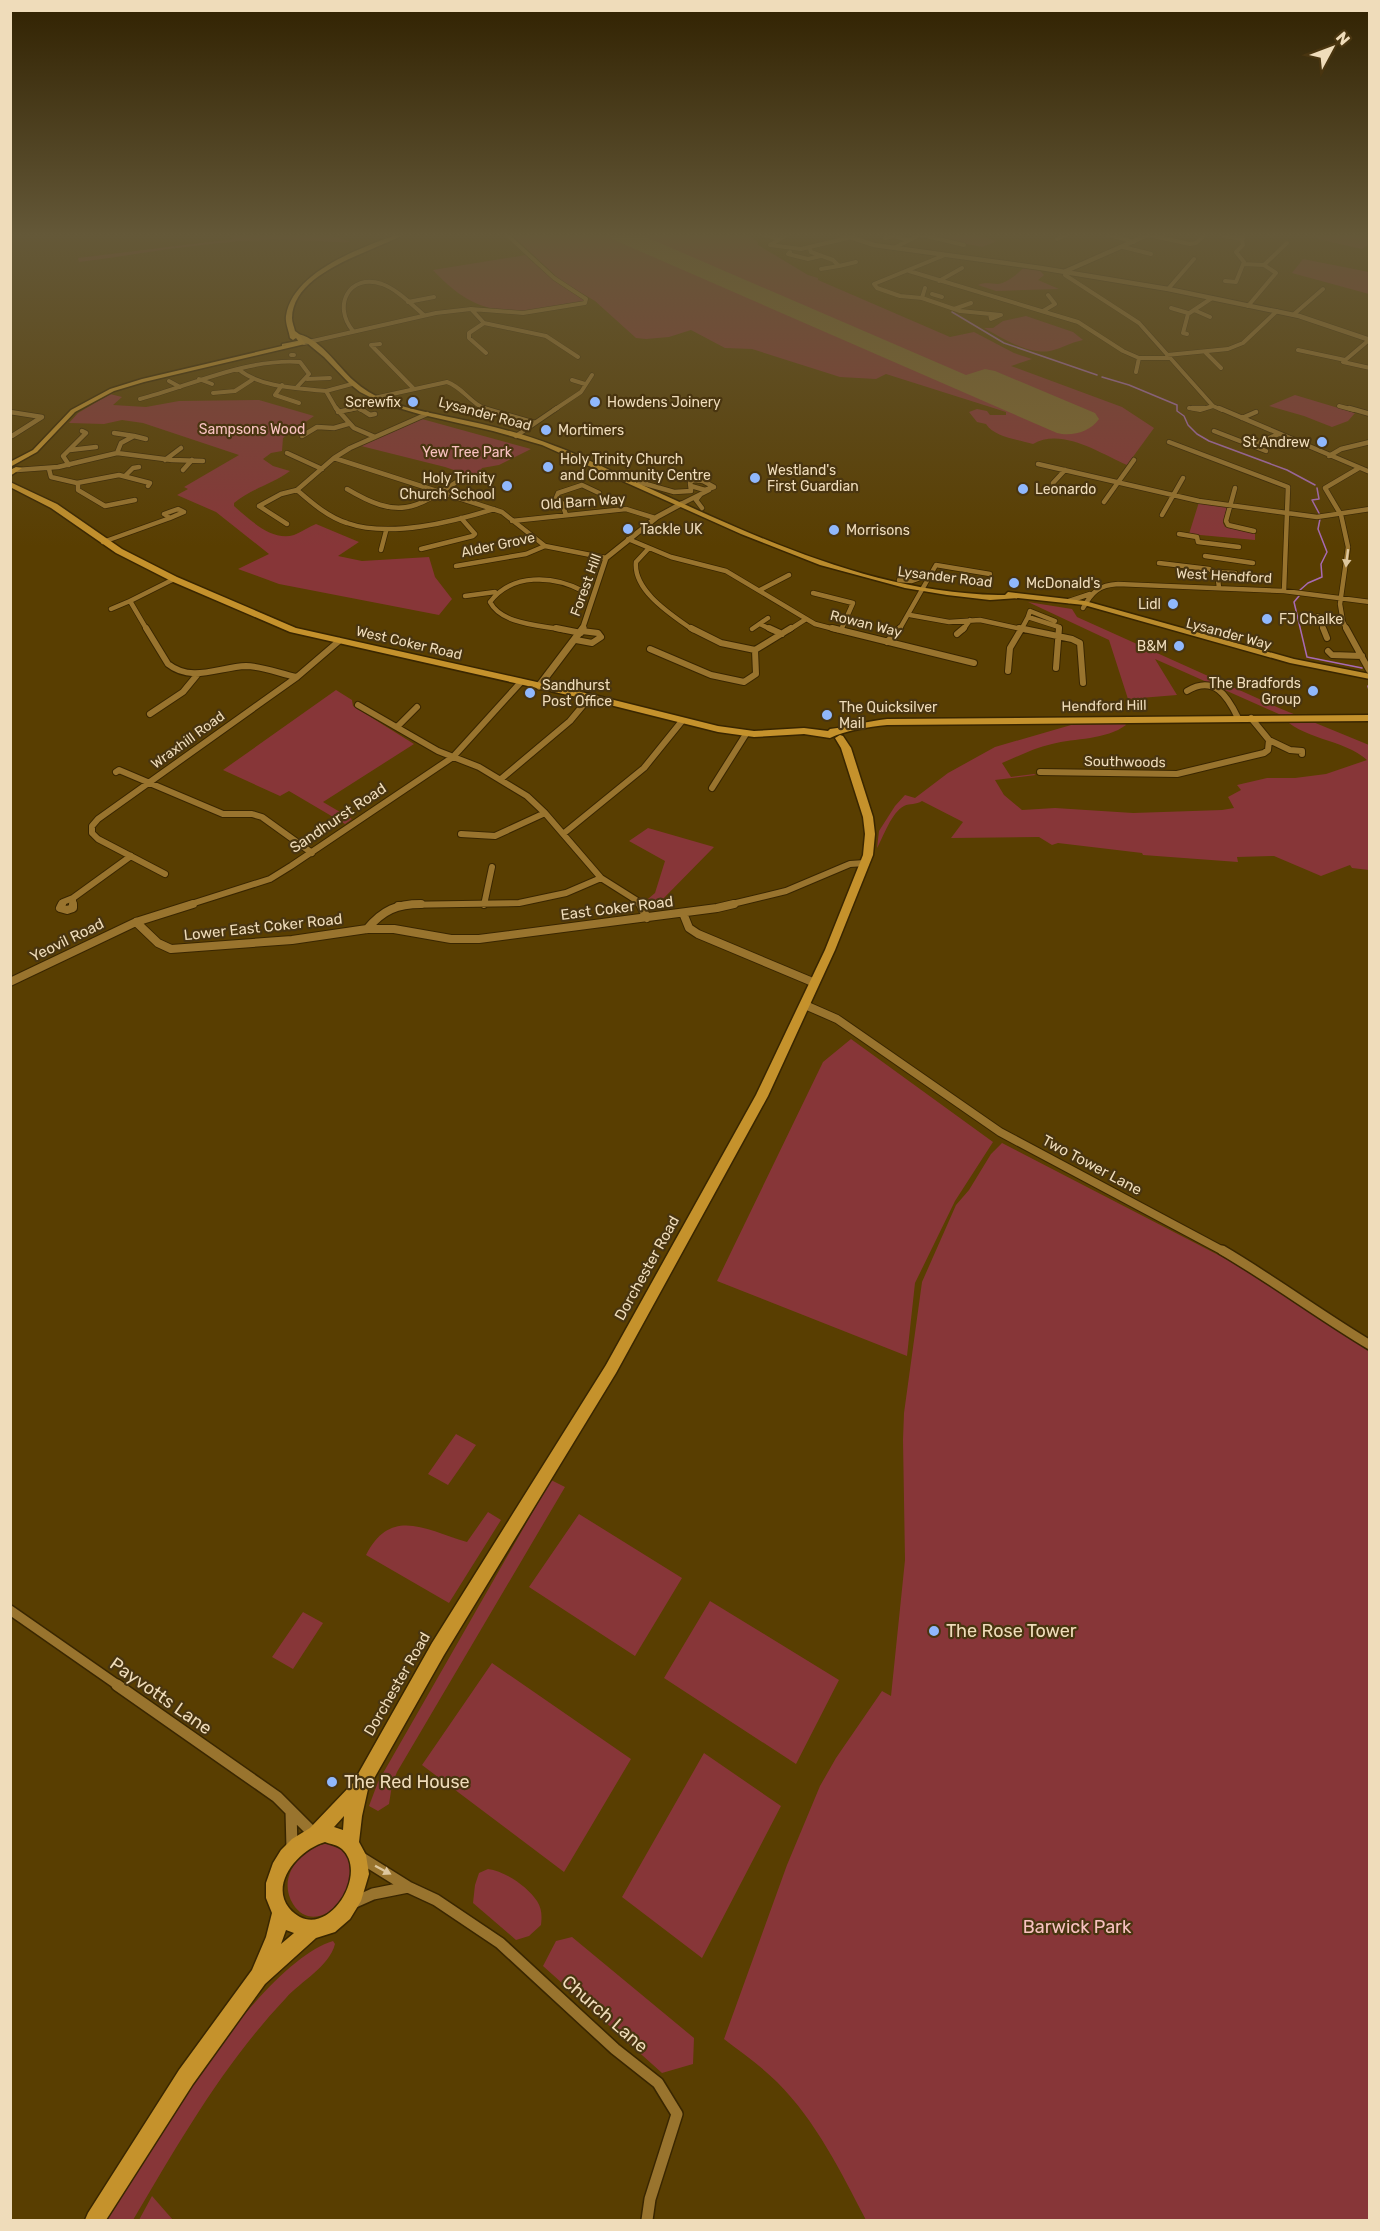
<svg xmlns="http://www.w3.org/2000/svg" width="1380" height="2231" viewBox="0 0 1380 2231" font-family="Rubik,sans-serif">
<rect width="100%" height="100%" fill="#593e01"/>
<!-- green -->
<path fill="#873638" d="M229,234H324L352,242C323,243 295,238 265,240C203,242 141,254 79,262L78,258L234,239Z
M511,234H741L752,237L758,242V245L808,275L818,278V280L950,337L974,332L1014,353L1032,359L1011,366L1122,407L1154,428L1127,465C1100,453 1061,427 1033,444C1019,440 994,437 986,424L977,422L969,412L977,409L987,411L990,415H1006V412L886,374L876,379L840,377L752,349L725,348L691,330L669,337L646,339L636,338L595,301L561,281Z
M921,234H973L997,241L982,247Z
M1300,234H1354L1369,238V244L1362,249L1318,239L1316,235L1313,237Z
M526,255L551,277L585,300L584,302C520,314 481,323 433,270Z
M1303,259L1369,272V294L1292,273Z
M1024,267L1042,269L1040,271L1044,275L1038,280L1059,289L996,291L978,285C986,282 990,284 998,284C1007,283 1018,274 1024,267Z
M1026,316L1073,332L1083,340C1069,343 1063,348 1050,351C1029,355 1002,338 984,328H993L1003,321Z
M110,394L122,397L113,405L146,407L179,401L259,400L314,416L283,438L282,451L271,453L263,459L273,466L290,471C272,484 251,489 234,503V506C249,519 272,542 294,535C301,532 309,527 316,524L359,542L338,556L362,561L429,557L435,577L452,599L439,615L279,584L238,569L269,554L216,512L177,495L188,489L184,487L239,455L143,423L122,420L104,424L69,423L78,413Z
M1295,395L1355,413L1348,421L1332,427L1304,416L1269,406Z
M422,419L531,449L499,465L482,468L480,471L489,480L486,481L445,467L361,446Z
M1199,502L1227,507L1223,523L1225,527L1255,533V540L1189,534Z
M1028,602L1072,609L1077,617L1279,708L1369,745V870L1352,868L1350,865L1321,876L1274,856L1237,857L1238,862L1143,855L1142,853L1058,843L1052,845L1039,837L951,838L963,822L922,801C916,805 910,803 904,806C891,813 884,836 877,848L879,831L895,806L905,795L915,798L948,773L995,747L1078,723L1124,722L1126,725C1106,740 1075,738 1052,744C1034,748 1019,756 1002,763L1011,777L1034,774L1036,775L995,780L1004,795L1022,810L1055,808L1133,813L1222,810L1234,808L1228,797L1241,790L1237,785L1267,778H1295L1326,774L1367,760C1344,739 1299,739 1281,715L1155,659L1177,695L1128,699L1109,640Z
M336,690L352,700L353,706L414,744L323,802L352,819L345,824L289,791L280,796L223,770Z
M648,828L714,847L658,904L648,899L655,893L665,861L629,841Z
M851,1039L993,1142L955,1201L915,1283L907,1356L717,1281L823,1062Z
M1002,1143L1226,1259L1262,1280L1369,1351V2220H866C841,2172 816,2121 777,2082C761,2066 742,2053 724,2039L787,1865L820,1786L836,1758L882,1691L891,1696L905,1560L903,1440L904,1413L922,1282L956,1205L969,1190L991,1154Z
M456,1434L476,1445L448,1485L428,1474Z
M551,1480L565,1487L397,1772L392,1785L389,1804L378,1811L369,1806L378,1782Z
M488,1512L501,1520L449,1603L366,1555C391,1506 426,1530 467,1542Z
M579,1514L682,1578L635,1656L529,1587Z
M710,1601L839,1680L796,1764L664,1678Z
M303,1612L323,1623L293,1669L272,1657Z
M492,1663L631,1759L564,1872L422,1765Z
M704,1753L781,1806L702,1958L622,1897Z
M329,1843C388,1862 321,1949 293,1904C276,1877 302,1846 329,1843Z
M488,1869C505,1871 528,1887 537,1901C542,1909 542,1916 541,1925L529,1936L516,1940L473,1903L475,1885L479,1873Z
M572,1937L694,2038L693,2064L662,2073L543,1966L556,1941Z
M333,1941L335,1944C329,1967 301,1981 286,1998C222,2066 180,2141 133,2220H101C141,2155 262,1961 333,1941Z
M152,2196L173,2220H139Z"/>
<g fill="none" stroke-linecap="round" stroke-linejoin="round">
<!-- stream -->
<path stroke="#a86ab4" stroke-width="1.5" d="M857,234H875
M952,312L1004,343L1097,375
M1102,377L1129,385L1177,405V411L1184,416L1188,425L1197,434L1209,441L1287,470L1315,485
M1317,488L1319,499L1312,500L1320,515
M1300,590L1308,583L1322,577L1321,564L1327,552L1318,529L1320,519
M1299,596L1294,602L1307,657L1362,668
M1368,686L1370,694"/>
<!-- runway -->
<path fill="#816832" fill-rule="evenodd" d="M609,234H639L966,375L985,369L995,371L1095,413L1099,419C1090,432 1071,437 1057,433L612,239Z"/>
<defs>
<path id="minor-far5" d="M762,234L779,239
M782,234L785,236L770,245L801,249L848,238
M918,234L964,245
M1106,234L1134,242
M1148,235L1190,244L1196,243L1206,234
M1223,236L1243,239
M885,238L894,236L907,240
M1057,239L1069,234
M1123,247L1151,254
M894,248L919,235
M810,249L811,252L833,260L839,266L856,262
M790,252L788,254L808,259L821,256
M945,255L874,284L877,288L900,296L922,298L960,311L1001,315L991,319L990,314
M1243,264L1264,265
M821,269L839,266
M909,271L1078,322L1123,351L1139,358H1170
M1066,271L1065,275L1139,323L1213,406L1222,410
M939,281L962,268
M1225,281L1236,282L1244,262L1236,252L1243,245L1241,236L1245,234
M1168,289L1194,259
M932,294L942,297
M922,298L925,288
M408,302L434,297
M1248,306L1276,273L1264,265L1287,243
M1171,308L1188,313
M471,309L484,323L546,336L578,357
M954,309L971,303
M1194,310L1210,317
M1043,311L1055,304L1048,295
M1293,315L1323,289
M484,323L469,333V338L486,353
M353,331C332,306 349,273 382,284C398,290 411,304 424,315
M1187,334L1183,333L1188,314L1212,298
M304,343L436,313L471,309L523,313L585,303L586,299L554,278L506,234
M380,344L371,345L413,388
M1298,350L1345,360
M1206,353L1221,368
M291,355H294
M1167,355L1228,349L1243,343L1277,311
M1343,362L1369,340
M1343,362L1370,368
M238,369C261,388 298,388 326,391L337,410
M1136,372L1139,358
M199,379L212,384
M307,379L330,378
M572,380L585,384
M169,381L180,387
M282,385L275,395L299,403
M326,391L352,384
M213,393L235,391L252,380
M374,398L447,382C464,388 471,405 489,410
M140,399C190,386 247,358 300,362L309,374L297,387
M1339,406L1354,410
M1189,408L1200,410
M348,410L358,408L361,410
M554,410L581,392L592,375
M1200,410L1213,406"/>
<path id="minor-far4" d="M336,408L353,427
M359,408L370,415L375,414
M483,408L535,423
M1192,408H1205
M1219,408L1370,472
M1349,408L1370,414
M10,412L42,417L12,436
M338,412L356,408
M427,414L350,448L334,458L297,490C312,503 328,517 347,523C390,538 452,522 494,509
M1242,418L1256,412
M354,428L375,437
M1214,431L1266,451
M114,433L134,436L121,443L117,453
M134,436L146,439
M302,436L317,427L334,428L348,424
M516,436L557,408
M1169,442L1288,487L1284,591
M1252,445L1279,434
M70,450L96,447
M287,453L322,469
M1329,456L1341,449L1370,442
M334,458L502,512L545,546L606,558
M165,460L181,448
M1038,464L1199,501L1287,513L1317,517L1370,509
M69,465L63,456L86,433L82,431
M49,469L51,477L77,483L119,475L150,483L148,486
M17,470L58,467L117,453L172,460L203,461
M183,470L192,460
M125,476L133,468L139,467
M639,482L674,492L691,491
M1053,483L1065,470
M78,484V490L105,506L135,500
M691,486L705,490L714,487L703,481L693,480L690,483L691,491
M1235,488L1226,521L1228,525L1254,531
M347,489C401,521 415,509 464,477
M700,495L696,500L702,508
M1104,502L1134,460
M681,504L709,490
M178,509L184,512L170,518L164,514Z
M566,515L562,503L556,498L558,493L582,485L599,493
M1162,515L1183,478
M512,521L626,509L655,518
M287,524L259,506L281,494L297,490
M1179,534L1197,537L1198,542L1239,547
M628,539L671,557L726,571L815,624L838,630
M103,542L170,518
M649,548L636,562C633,591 672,615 693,630
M421,549L473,536L475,534L461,518
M381,550L386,531
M1205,556L1253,563
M1159,563L1209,569L1217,574L1219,587
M456,566L526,554L545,546
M1214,572L1235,573
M899,580L912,581L929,575
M760,590L789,575
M813,593L853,603L841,630
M465,596L495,592
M1069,601L1090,594
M1083,608C1092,592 1099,585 1118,584L1284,591L1370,602
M111,609L130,601
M910,615L949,622L980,620L1026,630
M1318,616L1324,630
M1028,617L1030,611L1055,621
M1321,621L1343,622
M760,624L772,630
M752,629L768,618
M147,630L130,601L174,579
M564,630C541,625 502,625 490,602C512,573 553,575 583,591
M789,630L806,619
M899,630L936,565L990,574
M963,630L970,620
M1021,630L1028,617L1059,627V630
M1347,630L1343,622L1340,604L1348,547L1341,515L1325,488L1359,468"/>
<path id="minor-far3" d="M146,628L168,664C192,683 219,667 246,666C262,666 281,674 297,677
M556,628L581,633
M691,628L721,643L755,650L791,628
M769,628L782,634
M832,628L974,663
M1019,628L1072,639L1080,643L1083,683
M1323,628L1327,638
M1346,628L1369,670
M957,634L964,628
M576,640L592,643L601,637L598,633L582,631
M887,642L900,628
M650,649L711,675L744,682L756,674L755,650
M1328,651L1332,655L1362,656
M1056,668L1059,628
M1008,671L1010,648L1022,628
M1187,691C1214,675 1227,695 1238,718
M358,705L438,751L479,767L527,796L545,813L601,878L639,902L641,905
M150,714L183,692L197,675
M397,727L417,707
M1269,740L1290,750L1302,751V754
M116,772L119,770L223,814H252L262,817L312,853
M1040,772L1177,774L1264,753L1268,750L1269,740L1251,718
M501,779L570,721L590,697
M712,788L746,734
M461,834L495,836L545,813
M563,834L644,768L682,721
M165,874L98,839L92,833V826L98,819L297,677L339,641
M73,898V905
M73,898L131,856
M61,905L63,902L73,898
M188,905L270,879L291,866L453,757L521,682
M398,905L519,903L566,893L601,878
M484,905L492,867
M728,905L786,891L850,864L865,863"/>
<path id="minor-far2" d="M62,904L60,908L67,910L73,908V904
M640,904L647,918
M683,913L689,928L698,934L815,983
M136,922L158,943L171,949L292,940L367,929H394L451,939H479L717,908L734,904
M367,929C383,910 397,904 421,904
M10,982L136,922L193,904
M805,1005L837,1019L1000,1132L1225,1252"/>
<path id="minor-far1" d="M1222,1250C1273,1280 1320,1315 1370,1345
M10,1610L119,1686"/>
<path id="minor" d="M117,1685L277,1797L314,1834
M291,1811L292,1848
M360,1857L408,1887L436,1900L500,1943L615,2049L658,2083L677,2114L650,2199L647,2220
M355,1902L373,1894L408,1887"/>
<path id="tertiary-far2" d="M841,234L874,245L1041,268L1168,289L1299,316L1370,340
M1066,271L1150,234"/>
<path id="tertiary-far1" d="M582,630L606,558L657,517L681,504"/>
<path id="tertiary" d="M539,686L583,628"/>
<path id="primary" d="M295,334C317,334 338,367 354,381C363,389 373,395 384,400C407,409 431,413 454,418C488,425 522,433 555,446C580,455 604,468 629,479C746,532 868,593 998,595H1005L1008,592L1085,601L1294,659L1370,674V679L1290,663L1084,605L1018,598L990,600L947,595L905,588L820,565L741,534L542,445L493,431L419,414L382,403L360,392L350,384L324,357L307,343L282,346V344L302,340L295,336Z"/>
<path id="trunk" d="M398,234H405C373,252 293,271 292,318C292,322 294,327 295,331L299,334L305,344L144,382L114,391L75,412L37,452L10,467V462L33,450L71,410L110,389L142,379L299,342L296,338L293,340L290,338C289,331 285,323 286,316C293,271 361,248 398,234Z
M16,467L22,468L10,476V470Z
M10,482L57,504L122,549L177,577L296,628L590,694L718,726L754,731L804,728L828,731L830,729C849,727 867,721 887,719L1370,715V721L887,725C868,727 846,730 830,738L804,734L754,737L718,732L590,700L290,632L171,581L116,553L51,508L10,487Z
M840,735L843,736L851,748L873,817L875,834L873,855L835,950L768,1096L616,1373L444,1655L368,1789L362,1816L359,1842L366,1855L369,1874L361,1901L350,1919L335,1932L316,1938L265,1984L193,2084L106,2220H85L88,2213L179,2070L252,1970L266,1937L272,1913L266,1898V1883L273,1863L281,1850L292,1839L310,1828L353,1783L432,1643L606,1365L756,1095L825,950L863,855L865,834L863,817L841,748L835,738ZM344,1816L343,1830L334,1827ZM325,1842C330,1844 338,1845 342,1849C371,1875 323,1948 289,1908C269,1883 300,1849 325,1842ZM286,1930L294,1933L281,1944Z"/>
</defs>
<!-- minor-far5 casing -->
<use href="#minor-far5" stroke="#392600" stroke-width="5"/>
<!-- minor-far4 casing -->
<use href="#minor-far4" stroke="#392600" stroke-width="6"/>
<!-- minor-far3 casing -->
<use href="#minor-far3" stroke="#392600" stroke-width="8"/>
<!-- minor-far2 casing -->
<use href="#minor-far2" stroke="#392600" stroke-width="10"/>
<!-- minor-far1 casing -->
<use href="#minor-far1" stroke="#392600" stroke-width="12"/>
<!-- minor casing -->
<use href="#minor" stroke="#392600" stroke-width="14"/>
<!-- tertiary-far2 casing -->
<use href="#tertiary-far2" stroke="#392600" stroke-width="6"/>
<!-- tertiary-far1 casing -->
<use href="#tertiary-far1" stroke="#392600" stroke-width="7"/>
<!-- tertiary casing -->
<use href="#tertiary" stroke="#392600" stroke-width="9"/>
<!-- primary casing -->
<use href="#primary" stroke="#392600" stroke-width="3"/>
<!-- trunk casing -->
<use href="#trunk" stroke="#392600" stroke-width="3"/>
<!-- minor-far5 -->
<use href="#minor-far5" stroke="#99742e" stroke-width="4"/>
<!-- minor-far4 -->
<use href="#minor-far4" stroke="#99742e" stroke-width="4.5"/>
<!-- minor-far3 -->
<use href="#minor-far3" stroke="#99742e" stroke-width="6"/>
<!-- minor-far2 -->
<use href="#minor-far2" stroke="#99742e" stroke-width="8"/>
<!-- minor-far1 -->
<use href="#minor-far1" stroke="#99742e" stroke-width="9"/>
<!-- minor -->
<use href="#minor" stroke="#99742e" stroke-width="11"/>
<!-- tertiary-far2 -->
<use href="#tertiary-far2" stroke="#99742e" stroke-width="4.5"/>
<!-- tertiary-far1 -->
<use href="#tertiary-far1" stroke="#99742e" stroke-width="5"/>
<!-- tertiary -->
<use href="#tertiary" stroke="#99742e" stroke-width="7"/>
<!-- primary -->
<use href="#primary" fill="#ba8b2c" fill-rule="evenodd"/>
<!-- trunk -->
<use href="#trunk" fill="#c5922c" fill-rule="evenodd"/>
</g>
<!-- one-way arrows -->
<defs><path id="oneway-solid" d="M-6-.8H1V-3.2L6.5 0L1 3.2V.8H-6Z" transform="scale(1.5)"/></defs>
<g fill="#dec79e">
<use href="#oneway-solid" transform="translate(1347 558) rotate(97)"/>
<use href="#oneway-solid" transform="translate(383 1870) rotate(28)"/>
</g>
<!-- sky -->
<linearGradient id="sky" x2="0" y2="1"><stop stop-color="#312201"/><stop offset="0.43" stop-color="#645838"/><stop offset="1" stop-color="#645838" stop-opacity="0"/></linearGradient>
<rect width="1380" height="547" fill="url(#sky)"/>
<!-- markers -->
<g fill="#90b8fd" stroke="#493510" stroke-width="2">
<circle cx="413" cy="402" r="6"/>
<circle cx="595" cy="402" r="6"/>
<circle cx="546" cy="430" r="6"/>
<circle cx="1322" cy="442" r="6"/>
<circle cx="548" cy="467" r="6"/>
<circle cx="755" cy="478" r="6"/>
<circle cx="507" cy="486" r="6"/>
<circle cx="1023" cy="489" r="6"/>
<circle cx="628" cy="529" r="6"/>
<circle cx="834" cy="530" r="6"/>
<circle cx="1014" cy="583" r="6"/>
<circle cx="1173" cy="604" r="6"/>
<circle cx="1267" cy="619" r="6"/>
<circle cx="1179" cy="646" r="6"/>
<circle cx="1313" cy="691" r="6"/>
<circle cx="530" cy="693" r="6"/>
<circle cx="827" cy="715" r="6"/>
<circle cx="934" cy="1631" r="6"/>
<circle cx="332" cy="1782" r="6"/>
</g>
<g text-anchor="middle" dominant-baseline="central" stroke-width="4.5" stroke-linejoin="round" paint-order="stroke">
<!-- far-poi labels -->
<g font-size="14" fill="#efdcba" stroke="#493510" text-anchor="start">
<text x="401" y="402" text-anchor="end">Screwfix</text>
<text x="607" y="402">Howdens Joinery</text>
<text x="558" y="430">Mortimers</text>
<text x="1310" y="442" text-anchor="end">St Andrew</text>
<text x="560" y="459">Holy Trinity Church<tspan x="560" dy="16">and Community Centre</tspan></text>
<text x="767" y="470">Westland's<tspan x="767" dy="16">First Guardian</tspan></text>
<text x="495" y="478" text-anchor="end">Holy Trinity<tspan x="495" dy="16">Church School</tspan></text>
<text x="1035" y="489">Leonardo</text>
<text x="640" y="529">Tackle UK</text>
<text x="846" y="530">Morrisons</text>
<text x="1026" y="583">McDonald's</text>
<text x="1161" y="604" text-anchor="end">Lidl</text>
<text x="1279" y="619">FJ Chalke</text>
<text x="1167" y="646" text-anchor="end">B&amp;M</text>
<text x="1301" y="683" text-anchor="end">The Bradfords<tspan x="1301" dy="16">Group</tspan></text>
<text x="542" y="685">Sandhurst<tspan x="542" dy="16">Post Office</tspan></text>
<text x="839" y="707">The Quicksilver<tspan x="839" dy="16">Mail</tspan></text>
</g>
<!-- far-street labels -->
<g font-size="14" fill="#efdcba" stroke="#493510">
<text transform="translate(485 414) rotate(15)">Lysander Road</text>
<text transform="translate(583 502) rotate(-4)">Old Barn Way</text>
<text transform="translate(498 545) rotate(-12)">Alder Grove</text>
<text transform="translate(1224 576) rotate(3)">West Hendford</text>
<text transform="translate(945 577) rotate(7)">Lysander Road</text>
<text transform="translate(586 585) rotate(-70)">Forest Hill</text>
<text transform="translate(866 624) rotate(14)">Rowan Way</text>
<text transform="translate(1229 634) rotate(15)">Lysander Way</text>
<text transform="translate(409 643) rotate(13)">West Coker Road</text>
<text transform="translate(1104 706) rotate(-1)">Hendford Hill</text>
<text transform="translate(188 740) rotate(-36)">Wraxhill Road</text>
<text transform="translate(1125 762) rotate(1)">Southwoods</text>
</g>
<!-- far-park labels -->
<g font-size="14" fill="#f8c2c0" stroke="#493510">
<text x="252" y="429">Sampsons Wood</text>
<text x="467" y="452">Yew Tree Park</text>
</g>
<!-- street labels -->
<g font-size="15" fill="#efdcba" stroke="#493510">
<text transform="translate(338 818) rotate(-34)">Sandhurst Road</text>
<text transform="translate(617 908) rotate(-7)">East Coker Road</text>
<text transform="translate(263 927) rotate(-6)">Lower East Coker Road</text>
<text transform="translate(67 940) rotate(-26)">Yeovil Road</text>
<text transform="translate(1092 1165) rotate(28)">Two Tower Lane</text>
<text transform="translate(647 1268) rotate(-61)">Dorchester Road</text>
<text transform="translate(397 1684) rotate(-60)">Dorchester Road</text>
</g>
<!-- near-poi labels -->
<g font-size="18" fill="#efdcba" stroke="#493510" text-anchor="start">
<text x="946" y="1631">The Rose Tower</text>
<text x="344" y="1782">The Red House</text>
</g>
<!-- near-street labels -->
<g font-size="18" fill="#efdcba" stroke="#493510">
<text transform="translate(161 1696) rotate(35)">Payvotts Lane</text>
<text transform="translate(605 2014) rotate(41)">Church Lane</text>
</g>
<!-- near-park labels -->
<g font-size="18" fill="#f8c2c0" stroke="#493510">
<text x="1077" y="1927">Barwick Park</text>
</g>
</g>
<!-- border -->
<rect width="1380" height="2231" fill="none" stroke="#efdcba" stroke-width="24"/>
<!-- north arrow -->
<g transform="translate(1332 48) rotate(49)" stroke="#493510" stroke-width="4.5" paint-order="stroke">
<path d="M0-4.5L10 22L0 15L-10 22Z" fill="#efdcba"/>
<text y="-9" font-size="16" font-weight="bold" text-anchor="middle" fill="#efdcba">N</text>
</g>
</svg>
